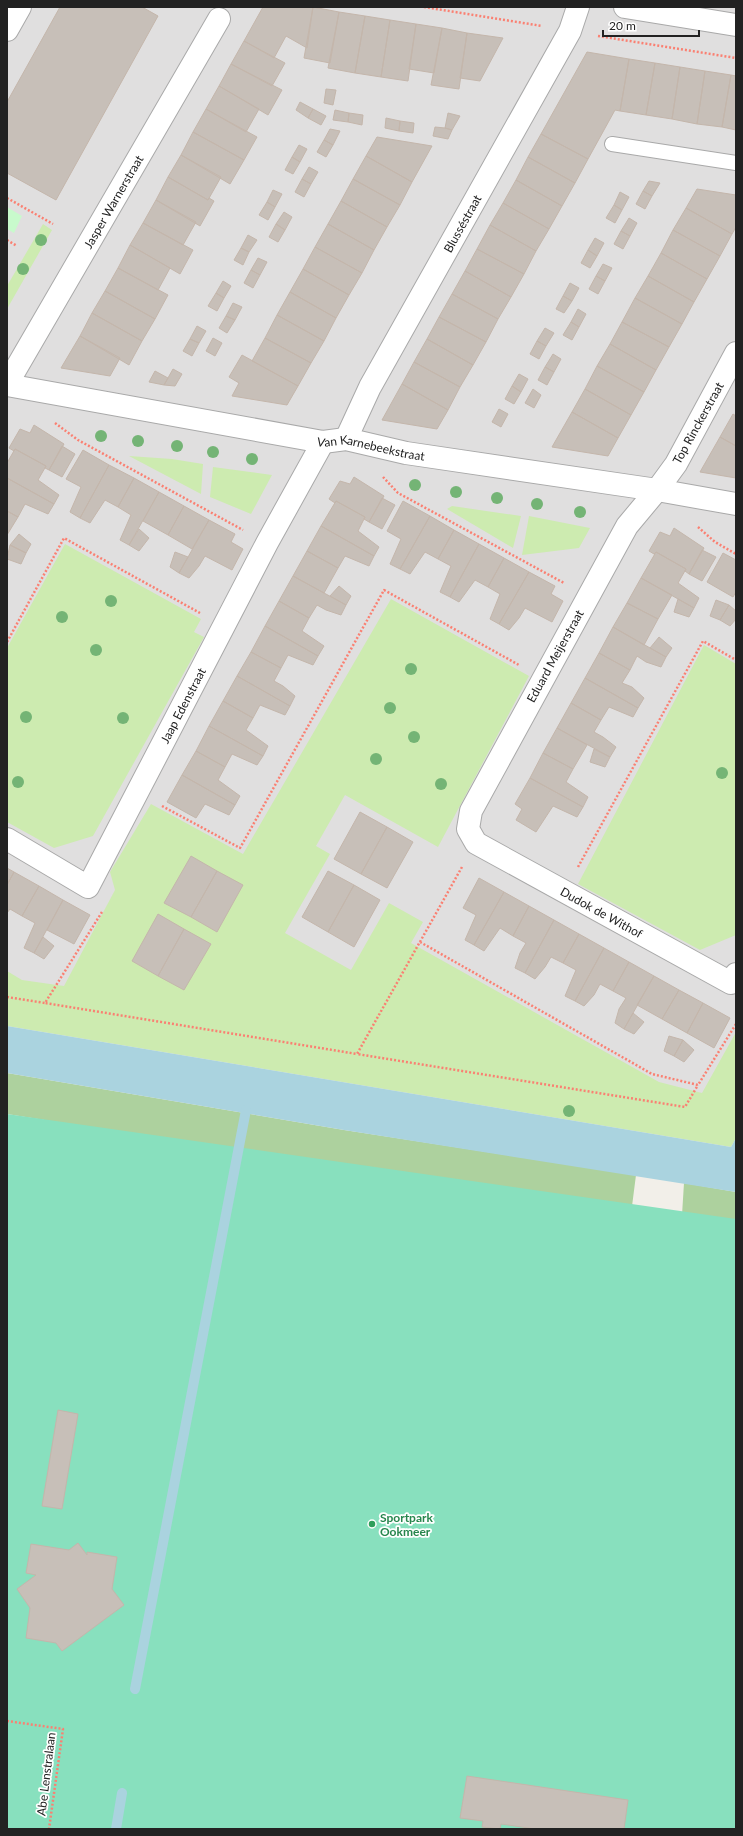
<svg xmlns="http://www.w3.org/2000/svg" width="743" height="1836" viewBox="0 0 743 1836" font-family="Lato,sans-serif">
<rect width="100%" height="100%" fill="#f2efe9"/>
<!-- residential -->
<path fill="#e0dfdf" d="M7,7H736V1110L7,995Z"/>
<!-- grass -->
<path fill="#cdebb0" d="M43,224L52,230L7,309V286Z
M129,456L172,459L203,464L201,494Z
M213,467L272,475L251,514L210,497Z
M452,506L521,516L513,548L447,509Z
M529,516L590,528L579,548L522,555Z
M65,544L201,619L194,632L204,637L93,836L54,848L7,822V648Z
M391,599L529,676L438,847L345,795L316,846L330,854L285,933L351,970L389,903L423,922L411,943L659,1082L702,1093L736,1032V1138L731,1147L7,1026V971L22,980L64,986L115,890L110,872L151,804L243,854Z
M704,645L736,664V935L700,950L578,884Z"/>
<!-- forest -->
<path fill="#add19e" d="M7,1073L344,1130L636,1175L631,1214L7,1114Z
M684,1183L736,1192V1233L682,1215Z"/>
<!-- park -->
<path fill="#c8facc" d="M7,207L22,216L14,233L7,229Z"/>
<!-- pitch -->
<path fill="#88e0be" d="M7,1114L736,1219V1829H7Z"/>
<!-- water -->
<path fill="#aad3df" d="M7,1026L731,1147L736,1138V1192L344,1130L7,1073Z"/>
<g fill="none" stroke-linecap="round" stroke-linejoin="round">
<!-- stream -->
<path stroke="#aad3df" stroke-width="10" d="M135,1689L246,1110
M116,1829L122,1793"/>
</g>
<!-- building -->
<path fill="#c7bfb8" stroke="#c4b6ab" d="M60,7H142L158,16L56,200L7,173V102Z
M263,7H313L307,48L286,36L274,58L244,41Z
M313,7L339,12L330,63L304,58Z
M339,12L365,16L355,73L328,68Z
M365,16L390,20L381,77L355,73Z
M390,20L416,24L408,81L381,77Z
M416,24L442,28L434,73L409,69Z
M442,28L467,33L459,89L431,85Z
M467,33L503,38L480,81L460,78Z
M244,41L285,63L272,86L231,64Z
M587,52L629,59L620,111L615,110L588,159L541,134Z
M629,59L655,63L646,115L620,111Z
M655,63L680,67L672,119L646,115Z
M231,64L282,90L268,115L219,86Z
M680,67L705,71L697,124L672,119Z
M705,71L731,75L722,127L697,124Z
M731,75L736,76V130L722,127Z
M219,86L259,109L246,132L206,109Z
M326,89L336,90L333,105L324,103Z
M300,102L313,109L308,118L296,110Z
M206,109L257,137L244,160L193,132Z
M313,109L326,116L321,125L308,118Z
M335,110L349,113L348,122L333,120Z
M349,113L363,115L362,125L348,122Z
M448,113L460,116L452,130L445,128Z
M386,118L400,121L399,131L385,128Z
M400,121L414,123L413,133L399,131Z
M435,127L445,128L452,130L448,139L433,136Z
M330,129L340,131L333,145L324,140Z
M193,132L244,160L230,184L181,155Z
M541,134L588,159L575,183L528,157Z
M377,137L432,146L412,182L366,156Z
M324,140L333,145L326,157L317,152Z
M299,145L307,149L300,162L292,157Z
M181,155L221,177L208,200L168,177Z
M366,156L412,182L400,205L353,179Z
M292,157L300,162L293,174L285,170Z
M528,157L575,183L562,206L516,180Z
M309,167L318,172L311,184L302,179Z
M168,177L208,200L209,198L214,201L200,226L156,200Z
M302,179L311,184L304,197L295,192Z
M353,179L400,205L387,227L341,201Z
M516,180L562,206L549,229L503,203Z
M649,181L660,183L652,196L643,191Z
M697,189L736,195V227L732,234L686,208Z
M273,190L282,194L275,207L267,202Z
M643,191L652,196L645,209L636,204Z
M620,192L629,197L622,210L614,205Z
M156,200L196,222L183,245L143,223Z
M341,201L387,227L374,250L328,224Z
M267,202L275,207L268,220L259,215Z
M503,203L549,229L536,251L490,225Z
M614,205L622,210L615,223L606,218Z
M686,208L732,234L720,256L673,230Z
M284,212L292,217L285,230L276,224Z
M629,218L637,223L630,236L621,231Z
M143,223L193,250L180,274L130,245Z
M276,224L285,230L278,242L269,237Z
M328,224L374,250L362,273L315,247Z
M490,225L536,251L524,274L477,249Z
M673,230L720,256L707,279L661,253Z
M621,231L630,236L623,249L614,244Z
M248,235L257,240L249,252L241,248Z
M595,238L604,243L597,256L588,250Z
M130,245L170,268L158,290L118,268Z
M315,247L362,273L349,295L303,269Z
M241,248L249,252L243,265L234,260Z
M477,249L524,274L511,297L465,271Z
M588,250L597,256L590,268L581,263Z
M661,253L707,279L694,302L648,276Z
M258,258L267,262L260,275L251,270Z
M603,264L612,268L605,281L596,276Z
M118,268L168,295L155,319L105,291Z
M303,269L349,295L336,318L290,292Z
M251,270L260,275L253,288L244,283Z
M465,271L511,297L498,319L452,294Z
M596,276L605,281L598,294L589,289Z
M648,276L694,302L682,324L635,298Z
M223,281L231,286L224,298L216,293Z
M570,283L579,288L572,301L563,296Z
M105,291L155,319L142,341L92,313Z
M290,292L336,318L324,341L277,315Z
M216,293L224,298L217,311L208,306Z
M452,294L498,319L486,342L439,317Z
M563,296L572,301L564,313L556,309Z
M635,298L682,324L669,347L622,322Z
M233,303L242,307L235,320L226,316Z
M578,309L586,314L579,327L571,322Z
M92,313L142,341L129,365L80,336Z
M277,315L324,341L311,363L265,338Z
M226,316L235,320L227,333L219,328Z
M439,317L486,342L473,365L427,339Z
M571,322L579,327L572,340L563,335Z
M622,322L669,347L656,370L610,344Z
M197,326L206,331L199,343L190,339Z
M545,328L554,333L546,346L537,341Z
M80,336L120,358L110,376L61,368Z
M213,338L222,343L215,356L206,351Z
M265,338L311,363L298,386L252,361Z
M190,339L199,343L192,356L183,351Z
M427,339L473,365L460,387L414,362Z
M537,341L546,346L539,359L530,354Z
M610,344L656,370L644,392L597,366Z
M553,354L561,359L554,372L545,367Z
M242,355L298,386L287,405L232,396L239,383L229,377Z
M414,362L460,387L448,410L402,384Z
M597,366L644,392L631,415L585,389Z
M545,367L554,372L547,385L538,380Z
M173,369L182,374L175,386L164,385Z
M155,371L168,378L164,385L149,382Z
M519,374L528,379L521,392L512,386Z
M402,384L448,410L437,429L382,420Z
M512,386L521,392L514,404L505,399Z
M533,389L541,395L534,408L525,403Z
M585,389L631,415L618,438L572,412Z
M499,409L508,414L501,427L492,422Z
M572,412L618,438L608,456L552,447Z
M733,414L736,416V446L720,437Z
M34,425L64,444L49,470L45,468L46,466L15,449L14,451L9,448L20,429L30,433Z
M720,437L736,446V478L700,472Z
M62,446L75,454L62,477L49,470Z
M15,449L46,466L38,480L59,495L54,504L7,478V463Z
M83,450L109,465L80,518L70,512L81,487L66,479Z
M109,465L134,478L118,507L105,500L90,523L80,518Z
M354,477L384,496L369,522L364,519L365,517L336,501L335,503L329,499L340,481L350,484Z
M7,478L54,504L48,514L25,504L18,517L7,511Z
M134,478L159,492L129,545L120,540L131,515L118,507Z
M159,492L184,506L168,535L143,521Z
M382,498L395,505L382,529L369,522Z
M336,501L365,517L358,531L379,547L374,556L321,526Z
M403,501L430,516L400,569L390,564L401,539L387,531Z
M184,506L209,520L192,549L168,535Z
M7,511L18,517L7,535Z
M430,516L454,530L438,559L425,552L410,574L400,569Z
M209,520L235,534L231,542L243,549L232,570L205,556L199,566L189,578L179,573Z
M321,526L374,556L369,566L345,556L338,568L307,551Z
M674,528L704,548L689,574L685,571L686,569L656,552L654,554L649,551L660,532L670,536Z
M139,529L149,538L139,551L129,545Z
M454,530L479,544L450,597L440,592L451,566L438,559Z
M19,534L31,544L26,553L10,545Z
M479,544L504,558L488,587L475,580L459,602L450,597Z
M10,545L26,553L21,564L7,559Z
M702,550L716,557L702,581L689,574Z
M307,551L338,568L324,593L293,576Z
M175,552L188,557L179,573L170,567Z
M656,552L686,569L678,583L699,598L694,608L641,578Z
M723,553L736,560V592L733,597L707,582Z
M504,558L529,572L499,624L490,619L500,594L488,587Z
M529,572L555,586L551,594L563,601L552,622L525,608L519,618L509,630L499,624Z
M293,576L346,605L341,615L326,610L317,605L309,618L279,601Z
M641,578L672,595L658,619L627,603Z
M339,586L351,596L346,605L330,596Z
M678,599L694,608L689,617L674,612Z
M716,600L729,605L720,620L710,616Z
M279,601L309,618L302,631L324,646L318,656L265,626Z
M627,603L658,619L644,645L613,627Z
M729,605L736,611V619L730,626L720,620Z
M265,626L318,656L313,665L288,655L281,668L251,652Z
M613,627L666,657L661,667L646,662L637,656L630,670L599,653Z
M659,637L672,648L666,657L650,648Z
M251,652L281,668L274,681L283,686L295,696L290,706L237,676Z
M599,653L630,670L622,683L632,687L644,698L638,708L585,678Z
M237,676L290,706L285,715L260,705L253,718L223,701Z
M585,678L638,708L633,717L609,707L601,720L571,703Z
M223,701L253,718L246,730L268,746L263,756L209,726Z
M571,703L601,720L594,732L603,737L616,747L610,757L557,728Z
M209,726L263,756L257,765L232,754L225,767L196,751Z
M557,728L587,745L573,769L543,753Z
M594,749L610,757L605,767L590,762Z
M196,751L225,767L218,780L240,796L235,805L182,775Z
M543,753L573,769L566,782L588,797L583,807L530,778Z
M182,775L235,805L229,815L205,804L196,818L167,802Z
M530,778L583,807L577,817L553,806L536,832L516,820L522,809L515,804Z
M360,812L387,827L361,874L334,859Z
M387,827L413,842L387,888L361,874Z
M191,856L217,871L191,917L164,903Z
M7,868L14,872L7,885Z
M217,871L243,885L217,932L191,917Z
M328,871L354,885L328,932L302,917Z
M14,872L39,886L22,916L10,909L7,913V885Z
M479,878L504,892L474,945L465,940L476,915L463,908Z
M354,885L380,900L354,947L328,932Z
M39,886L63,900L34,953L24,948L35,923L22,916Z
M504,892L529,906L513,936L500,928L484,951L474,945Z
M63,900L90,915L74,944L47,930Z
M529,906L554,920L525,973L515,968L520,953L526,943L513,936Z
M158,914L184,929L158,976L132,961Z
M554,920L579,934L563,963L551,957L545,967L535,979L525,973Z
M184,929L211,944L184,990L158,976Z
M579,934L604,948L575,1001L565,996L576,970L563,963Z
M43,937L54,946L44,959L34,953Z
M604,948L629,962L613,991L600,984L594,995L584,1006L575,1001Z
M629,962L654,976L624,1029L615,1023L619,1009L626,998L613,991Z
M654,976L679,990L662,1019L637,1005Z
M679,990L703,1003L687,1033L662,1019Z
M703,1003L730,1018L714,1048L687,1033Z
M633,1013L644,1022L634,1034L624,1029Z
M669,1036L683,1040L674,1056L664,1051Z
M683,1040L694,1050L684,1062L674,1056Z
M58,1410L78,1414L62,1509L42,1506Z
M78,1543L87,1555V1552L117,1557L112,1589L124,1605L62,1651L56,1643L26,1638L30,1608L17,1589L36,1575L26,1573L31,1544L69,1550Z
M467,1776L628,1800L624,1829H535L501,1824L500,1829L482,1827L483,1821L460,1818Z"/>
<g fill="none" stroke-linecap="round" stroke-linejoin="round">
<defs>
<path id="service" d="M612,144L736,163"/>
<g id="minor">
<path d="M7,30L20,7"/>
<path id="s1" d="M736,353L676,464L657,490L627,526L471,811L468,829L476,843L731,983L736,974"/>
<path id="s2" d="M7,384L219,19"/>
<path id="s3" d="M7,385L323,442L346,439L406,453L657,490L736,504"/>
<path id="s4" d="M346,439L370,387L570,31L578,7"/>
<path id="s5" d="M7,839L88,887L267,543L323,442"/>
</g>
<path id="tertiary" d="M625,7L736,25"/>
</defs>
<!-- service casing -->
<use href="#service" stroke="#a9a9a9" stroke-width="16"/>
<!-- minor casing -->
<use href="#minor" stroke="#a9a9a9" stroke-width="24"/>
<!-- tertiary casing -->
<use href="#tertiary" stroke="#a9a9a9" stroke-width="24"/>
<!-- path -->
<path stroke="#fa8072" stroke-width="2.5" stroke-dasharray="2 2" stroke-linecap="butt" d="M424,7L542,26
M598,36L736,58
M7,198L53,224
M7,240L17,246
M55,423L78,440L243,530
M383,477L398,493L564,583
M698,527L715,542L736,554
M7,642L64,538L200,613
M162,806L240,848L384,590L519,665
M462,867L357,1054L685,1107L698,1085
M578,867L703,641L736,660
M102,912L45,1003L357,1054
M420,942L652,1074L698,1085L736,1024
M7,997L45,1003
M7,1721L63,1729L49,1829"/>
<!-- service -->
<use href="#service" stroke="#fff" stroke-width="14"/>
<!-- minor -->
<use href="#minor" stroke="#fff" stroke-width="22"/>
<!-- tertiary -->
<use href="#tertiary" stroke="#fff" stroke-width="22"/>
</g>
<!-- trees -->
<g fill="#74b475">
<circle cx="41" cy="240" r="6"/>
<circle cx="23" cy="269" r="6"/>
<circle cx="101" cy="436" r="6"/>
<circle cx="138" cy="441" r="6"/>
<circle cx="177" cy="446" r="6"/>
<circle cx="213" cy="452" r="6"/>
<circle cx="252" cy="459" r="6"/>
<circle cx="415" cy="485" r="6"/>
<circle cx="456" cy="492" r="6"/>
<circle cx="497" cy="498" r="6"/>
<circle cx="537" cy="504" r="6"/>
<circle cx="580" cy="512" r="6"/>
<circle cx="111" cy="601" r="6"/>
<circle cx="62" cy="617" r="6"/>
<circle cx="96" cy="650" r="6"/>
<circle cx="411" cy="669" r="6"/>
<circle cx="390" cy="708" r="6"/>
<circle cx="26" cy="717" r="6"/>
<circle cx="123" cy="718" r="6"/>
<circle cx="414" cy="737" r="6"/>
<circle cx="376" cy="759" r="6"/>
<circle cx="722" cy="773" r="6"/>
<circle cx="18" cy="782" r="6"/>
<circle cx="441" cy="784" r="6"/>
<circle cx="569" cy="1111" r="6"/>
</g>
<!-- markers -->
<circle fill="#2e9e5b" stroke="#fff" stroke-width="1.5" cx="372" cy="1524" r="4"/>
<g text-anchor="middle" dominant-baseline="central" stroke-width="3.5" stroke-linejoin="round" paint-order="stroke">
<!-- street labels -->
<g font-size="12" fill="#222" stroke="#fff">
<text stroke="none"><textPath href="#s2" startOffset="211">Jasper Warnerstraat</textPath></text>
<text stroke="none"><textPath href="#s4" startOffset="245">Blusséstraat</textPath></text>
<text transform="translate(698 423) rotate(-61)">Top Rinckerstraat</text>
<text stroke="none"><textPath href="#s3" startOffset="370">Van Karnebeekstraat</textPath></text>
<text transform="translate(555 656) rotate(-61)">Eduard Meijerstraat</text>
<text stroke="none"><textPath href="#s5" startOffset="299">Jaap Edenstraat</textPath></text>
<text stroke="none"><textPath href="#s1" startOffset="708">Dudok de Withof</textPath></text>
<text transform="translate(46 1774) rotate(-83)">Abe Lenstralaan</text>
</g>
<!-- leisure labels -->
<g font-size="12" font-weight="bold" fill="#27864d" stroke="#fff" text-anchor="start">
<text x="380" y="1517">Sportpark<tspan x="380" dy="14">Ookmeer</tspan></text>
</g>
</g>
<!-- border -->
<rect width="743" height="1836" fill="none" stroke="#222222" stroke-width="16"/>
<!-- scale -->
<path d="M603 30v6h96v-6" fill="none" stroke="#222222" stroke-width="2"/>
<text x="609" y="30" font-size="12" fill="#222222" stroke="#ffffff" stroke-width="3" paint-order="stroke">20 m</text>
</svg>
